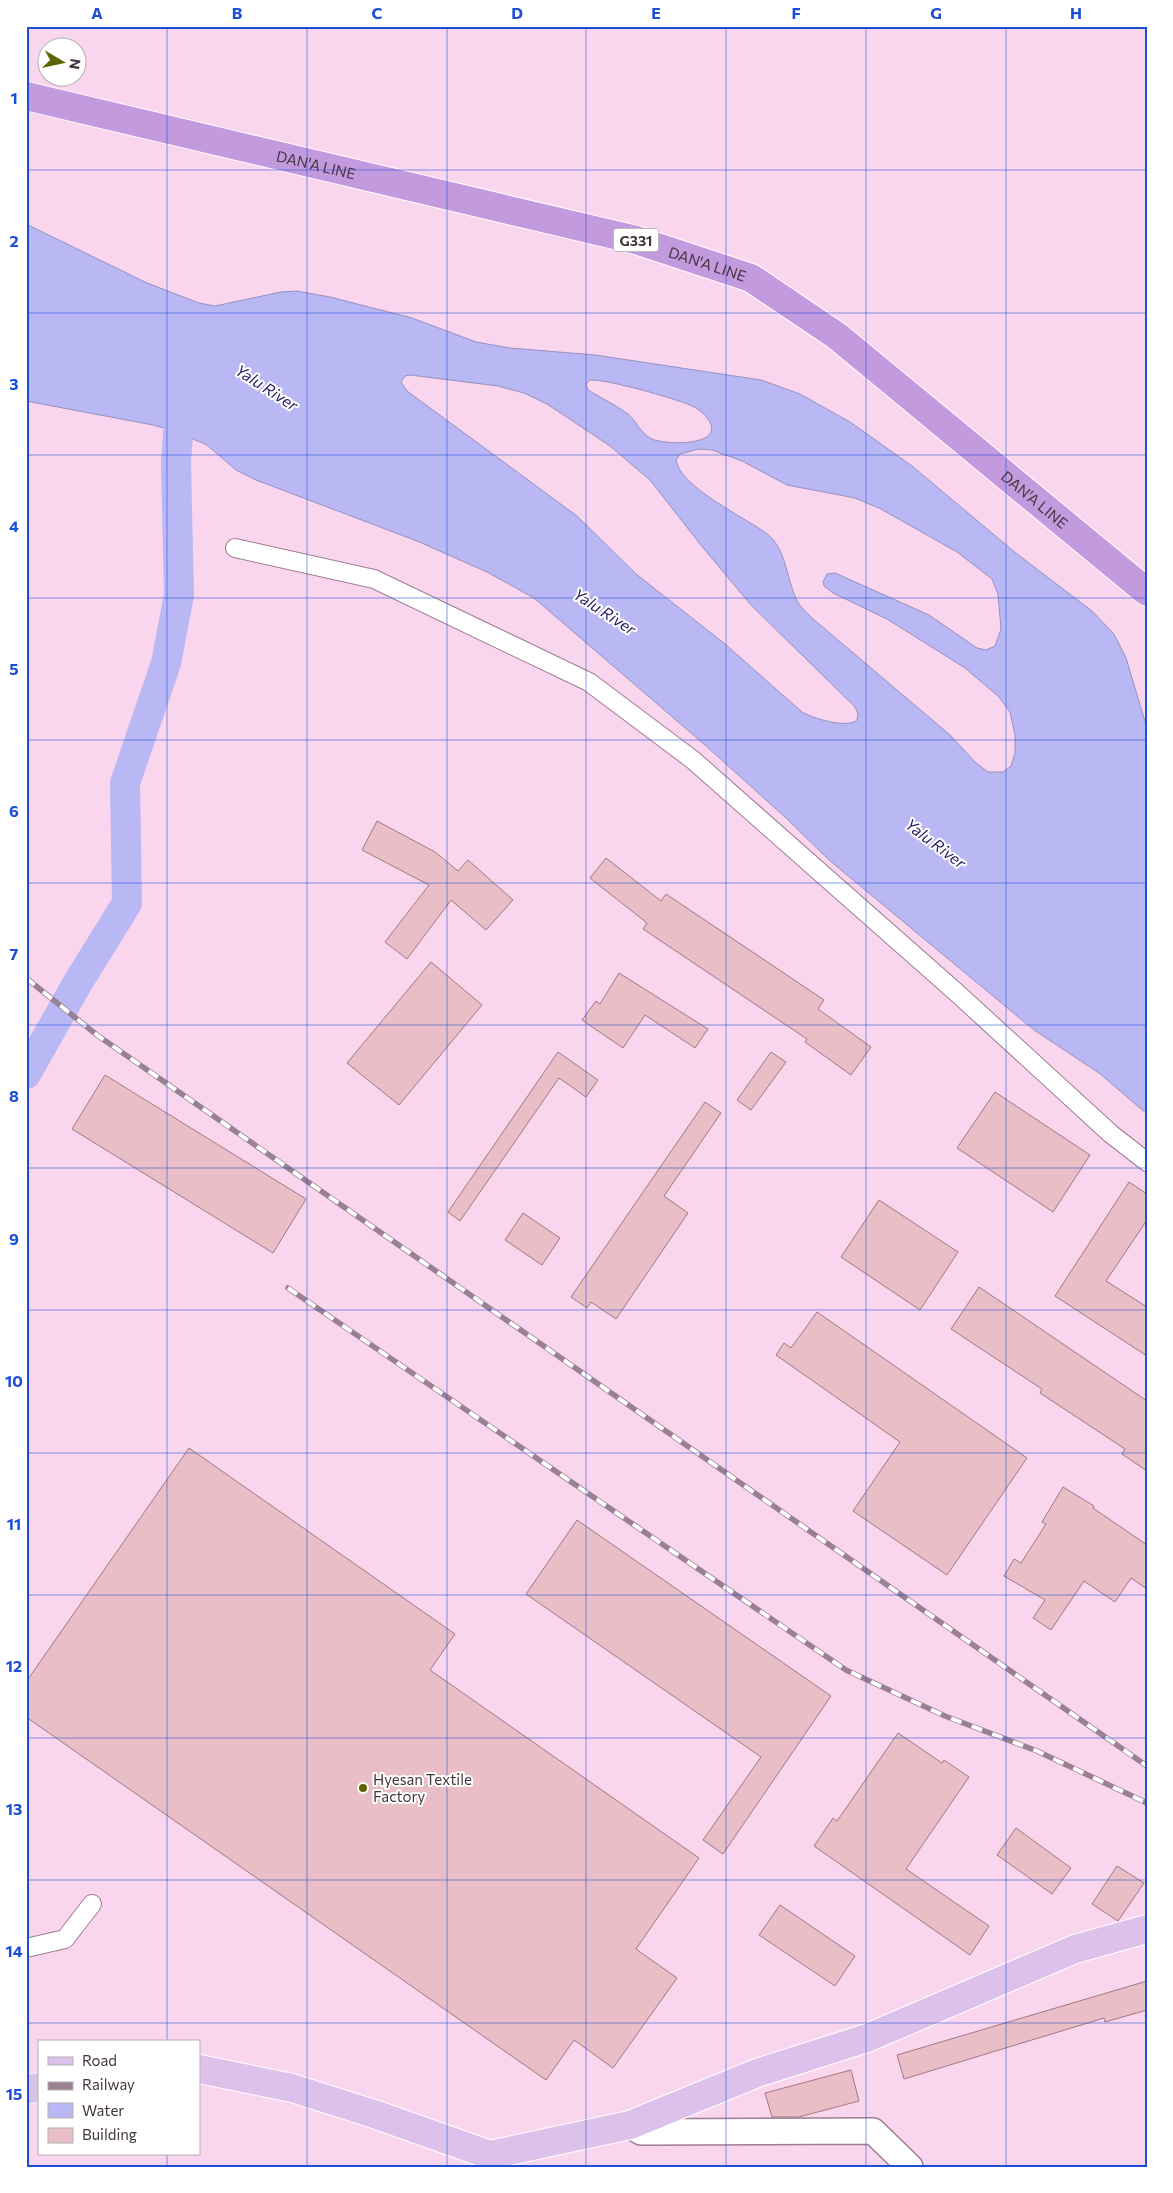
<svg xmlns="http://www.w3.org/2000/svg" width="1173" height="2193" viewBox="0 0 1173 2193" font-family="Commissioner,sans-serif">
<rect width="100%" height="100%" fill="#fad6ee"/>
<!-- water -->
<path fill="#b9b8f5" stroke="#9691be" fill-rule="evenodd" d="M26,224L147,283L199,303L215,306L281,292L297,291L330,297L412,318L476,342L510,348L595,355L761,380L800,394L850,422L912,466L1017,554L1092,611L1114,634L1126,658L1147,728V1114L1099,1073L1034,1030L829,860L785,817L705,745L534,598L487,572L417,541L256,480L236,470L207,445L177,432L153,425L26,401ZM410,375L498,386L524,393L547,404L610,446L650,480L700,544L751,605L855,707L858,714L857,720C847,729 812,718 802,712L725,644L636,574L577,516L407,391L401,382L405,376ZM590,380C607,379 673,398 690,405C697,408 704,413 708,419C727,447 665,445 652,439C641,434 637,422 628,414C616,405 601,398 588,390L586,384ZM699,449L712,450L742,461L787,485L855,498L881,509L957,552L992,579L998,594L1001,629L995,646L986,650L977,648L929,615L835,573L827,574L823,582L824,586L833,593L887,619L965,668L999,697L1010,712L1015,735V753L1011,766L1003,772H988L975,762L950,735L812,618C808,614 803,609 799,604C786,583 788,549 766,533C744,517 680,487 676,460L680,454Z"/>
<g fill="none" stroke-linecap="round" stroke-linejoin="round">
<!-- river -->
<path stroke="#b9b8f5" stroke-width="30" d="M26,1074L77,984L127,903L125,783L166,663L179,595L176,462L181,392"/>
</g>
<!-- building -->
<path fill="#e9bec6" stroke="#a07981" d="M377,821L435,852L458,871L468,860L513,900L486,930L451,900L407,959L385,942L429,885L362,850Z
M606,858L661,901L666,894L824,1000L818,1009L871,1047L851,1075L805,1042L807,1039L643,929L647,923L590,878Z
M431,962L482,1005L399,1105L347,1063Z
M619,973L708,1029L695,1048L645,1015L623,1048L582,1020L596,1001L600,1004Z
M558,1052L598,1080L586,1097L559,1078L460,1221L448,1212Z
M771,1052L786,1062L751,1110L737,1100Z
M105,1075L306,1199L273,1253L72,1129Z
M995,1092L1090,1155L1053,1212L957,1148Z
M705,1102L721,1113L664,1196L688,1213L616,1319L591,1302L587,1308L571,1297Z
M1129,1182L1147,1194V1220L1106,1281L1147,1307V1356L1055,1296Z
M879,1200L958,1252L920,1310L841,1257Z
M523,1213L560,1238L542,1265L505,1240Z
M979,1287L1147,1401V1471L1122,1454L1125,1449L1040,1393L1042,1389L951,1329Z
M817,1312L1027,1458L947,1575L853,1511L900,1442L776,1355L784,1343L791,1348Z
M189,1448L455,1634L430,1670L699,1858L636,1949L677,1978L613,2068L574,2040L546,2080L26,1717V1682Z
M1063,1487L1094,1506L1093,1508L1147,1545V1589L1131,1578L1115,1602L1084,1581L1051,1630L1033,1618L1045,1600L1004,1576L1014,1559L1021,1563L1046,1524L1042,1522Z
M577,1520L831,1696L723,1854L703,1840L761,1757L526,1594Z
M898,1733L942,1763L944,1760L969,1777L906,1869L989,1926L970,1955L814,1846L833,1818L837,1821Z
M1016,1828L1071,1868L1052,1894L997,1855Z
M1117,1866L1144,1883L1118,1921L1092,1904Z
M780,1905L855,1956L835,1986L759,1935Z
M1147,1981V2010L1105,2022L1104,2018L904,2079L897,2055Z
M851,2070L859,2101L799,2117H772L765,2093Z"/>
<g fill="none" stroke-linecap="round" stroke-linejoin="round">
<defs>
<path id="street" d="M235,548L374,579L589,682L693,760L957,993L1111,1134L1147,1162
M26,1948L65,1939L92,1904"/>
<path id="secondary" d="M630,2125L641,2132L873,2131L910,2167"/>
<path id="primary" d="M199,2069L292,2088L377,2115L490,2155L630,2125L757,2073L867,2038L1075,1949L1147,1929
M26,2090L39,2087"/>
<g id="highway">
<path id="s1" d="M26,96L636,240L751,278L837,336L1147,592"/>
</g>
</defs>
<!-- street casing -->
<use href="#street" stroke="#9d7d92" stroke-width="20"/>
<!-- secondary casing -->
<use href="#secondary" stroke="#9d7d92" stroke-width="28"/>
<!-- primary casing -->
<use href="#primary" stroke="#fff" stroke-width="30"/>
<!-- highway casing -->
<use href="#highway" stroke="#fff" stroke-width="30"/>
<!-- street -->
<use href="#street" stroke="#fff" stroke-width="18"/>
<!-- secondary -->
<use href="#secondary" stroke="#fff" stroke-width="25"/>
<!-- primary -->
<use href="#primary" stroke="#dcc2eb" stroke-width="28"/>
<!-- highway -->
<use href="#highway" stroke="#c49ade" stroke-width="28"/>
<defs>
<path id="rail" d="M26,978L97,1035L1147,1766
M288,1288L846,1670L945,1716L1037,1751L1147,1803"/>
</defs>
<!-- rail casing -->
<use href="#rail" stroke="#9a8192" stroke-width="5.5"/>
<!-- rail -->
<use href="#rail" stroke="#fff" stroke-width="4" stroke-dasharray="11" stroke-linecap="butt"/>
</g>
<!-- grid -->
<path fill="none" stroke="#1d4ed8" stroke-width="1" stroke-opacity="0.55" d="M167,26V2042M307,26V2167M447,26V2167M586,26V2167M726,26V2167M866,26V2167M1006,26V2167M26,170H1147M26,313H1147M26,455H1147M26,598H1147M26,740H1147M26,883H1147M26,1025H1147M26,1168H1147M26,1310H1147M26,1453H1147M26,1595H1147M26,1738H1147M26,1880H1147M26,2023H1147M167,2154V2167"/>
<!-- markers -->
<circle fill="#5f6502" stroke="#fff" stroke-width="2" cx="363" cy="1788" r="5"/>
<g text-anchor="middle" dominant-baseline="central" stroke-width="4" stroke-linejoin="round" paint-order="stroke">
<!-- shield labels -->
<rect fill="#fff" stroke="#7c7279" stroke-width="1" x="613.5" y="228.5" width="45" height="23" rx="4"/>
<g font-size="14" font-weight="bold" fill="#44363f">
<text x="636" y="240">G331</text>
</g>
<!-- street labels -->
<g font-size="15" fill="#44363f" stroke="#fff">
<text stroke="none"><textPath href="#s1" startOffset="298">DAN'A LINE</textPath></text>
<text stroke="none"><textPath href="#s1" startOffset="702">DAN'A LINE</textPath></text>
<text stroke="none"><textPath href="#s1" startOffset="1108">DAN'A LINE</textPath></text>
</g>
<!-- poi labels -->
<g font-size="15" fill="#44363f" stroke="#fff" text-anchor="start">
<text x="373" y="1779">Hyesan Textile<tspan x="373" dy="17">Factory</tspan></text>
</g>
<!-- water labels -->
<g font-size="16" font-style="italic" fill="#2b1e64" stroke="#fff">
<text transform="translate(267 387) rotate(33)">Yalu River</text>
<text transform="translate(605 611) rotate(33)">Yalu River</text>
<text transform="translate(936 843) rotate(37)">Yalu River</text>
</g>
</g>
<!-- border -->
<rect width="1173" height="2193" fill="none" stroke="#ffffff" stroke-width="55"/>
<!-- legend -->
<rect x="38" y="2040" width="162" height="115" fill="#ffffff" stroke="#b4afb2"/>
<rect x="48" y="2057" width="25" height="8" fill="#dcc2eb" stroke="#b4afb2"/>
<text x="82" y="2066" font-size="15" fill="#44363f">Road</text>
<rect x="48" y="2082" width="25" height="8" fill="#9a8192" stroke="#b4afb2"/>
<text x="82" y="2090" font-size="15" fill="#44363f">Railway</text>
<rect x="48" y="2103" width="25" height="15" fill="#b9b8f5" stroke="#b4afb2"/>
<text x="82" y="2116" font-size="15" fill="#44363f">Water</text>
<rect x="48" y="2128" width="25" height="15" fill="#e9bec6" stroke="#b4afb2"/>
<text x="82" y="2140" font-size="15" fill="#44363f">Building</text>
<!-- north arrow -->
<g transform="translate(62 62) rotate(99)"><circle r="24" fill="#ffffff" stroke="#b4afb2"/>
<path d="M0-4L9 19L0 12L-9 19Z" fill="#5f6502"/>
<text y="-8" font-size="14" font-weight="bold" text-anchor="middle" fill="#44363f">N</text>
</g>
<rect x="28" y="28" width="1118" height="2138" fill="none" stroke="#1d4ed8" stroke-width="2"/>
<g font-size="16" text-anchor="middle" font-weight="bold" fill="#1d4ed8">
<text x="97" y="19">A</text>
<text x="237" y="19">B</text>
<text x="377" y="19">C</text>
<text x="517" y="19">D</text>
<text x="656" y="19">E</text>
<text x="796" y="19">F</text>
<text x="936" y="19">G</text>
<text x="1076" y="19">H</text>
<text x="14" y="104">1</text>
<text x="14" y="247">2</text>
<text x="14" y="390">3</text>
<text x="14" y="532">4</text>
<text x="14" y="675">5</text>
<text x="14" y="817">6</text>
<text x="14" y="960">7</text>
<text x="14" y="1102">8</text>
<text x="14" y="1245">9</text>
<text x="14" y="1387">10</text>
<text x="14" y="1530">11</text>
<text x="14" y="1672">12</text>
<text x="14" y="1815">13</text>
<text x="14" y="1957">14</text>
<text x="14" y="2100">15</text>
</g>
</svg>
